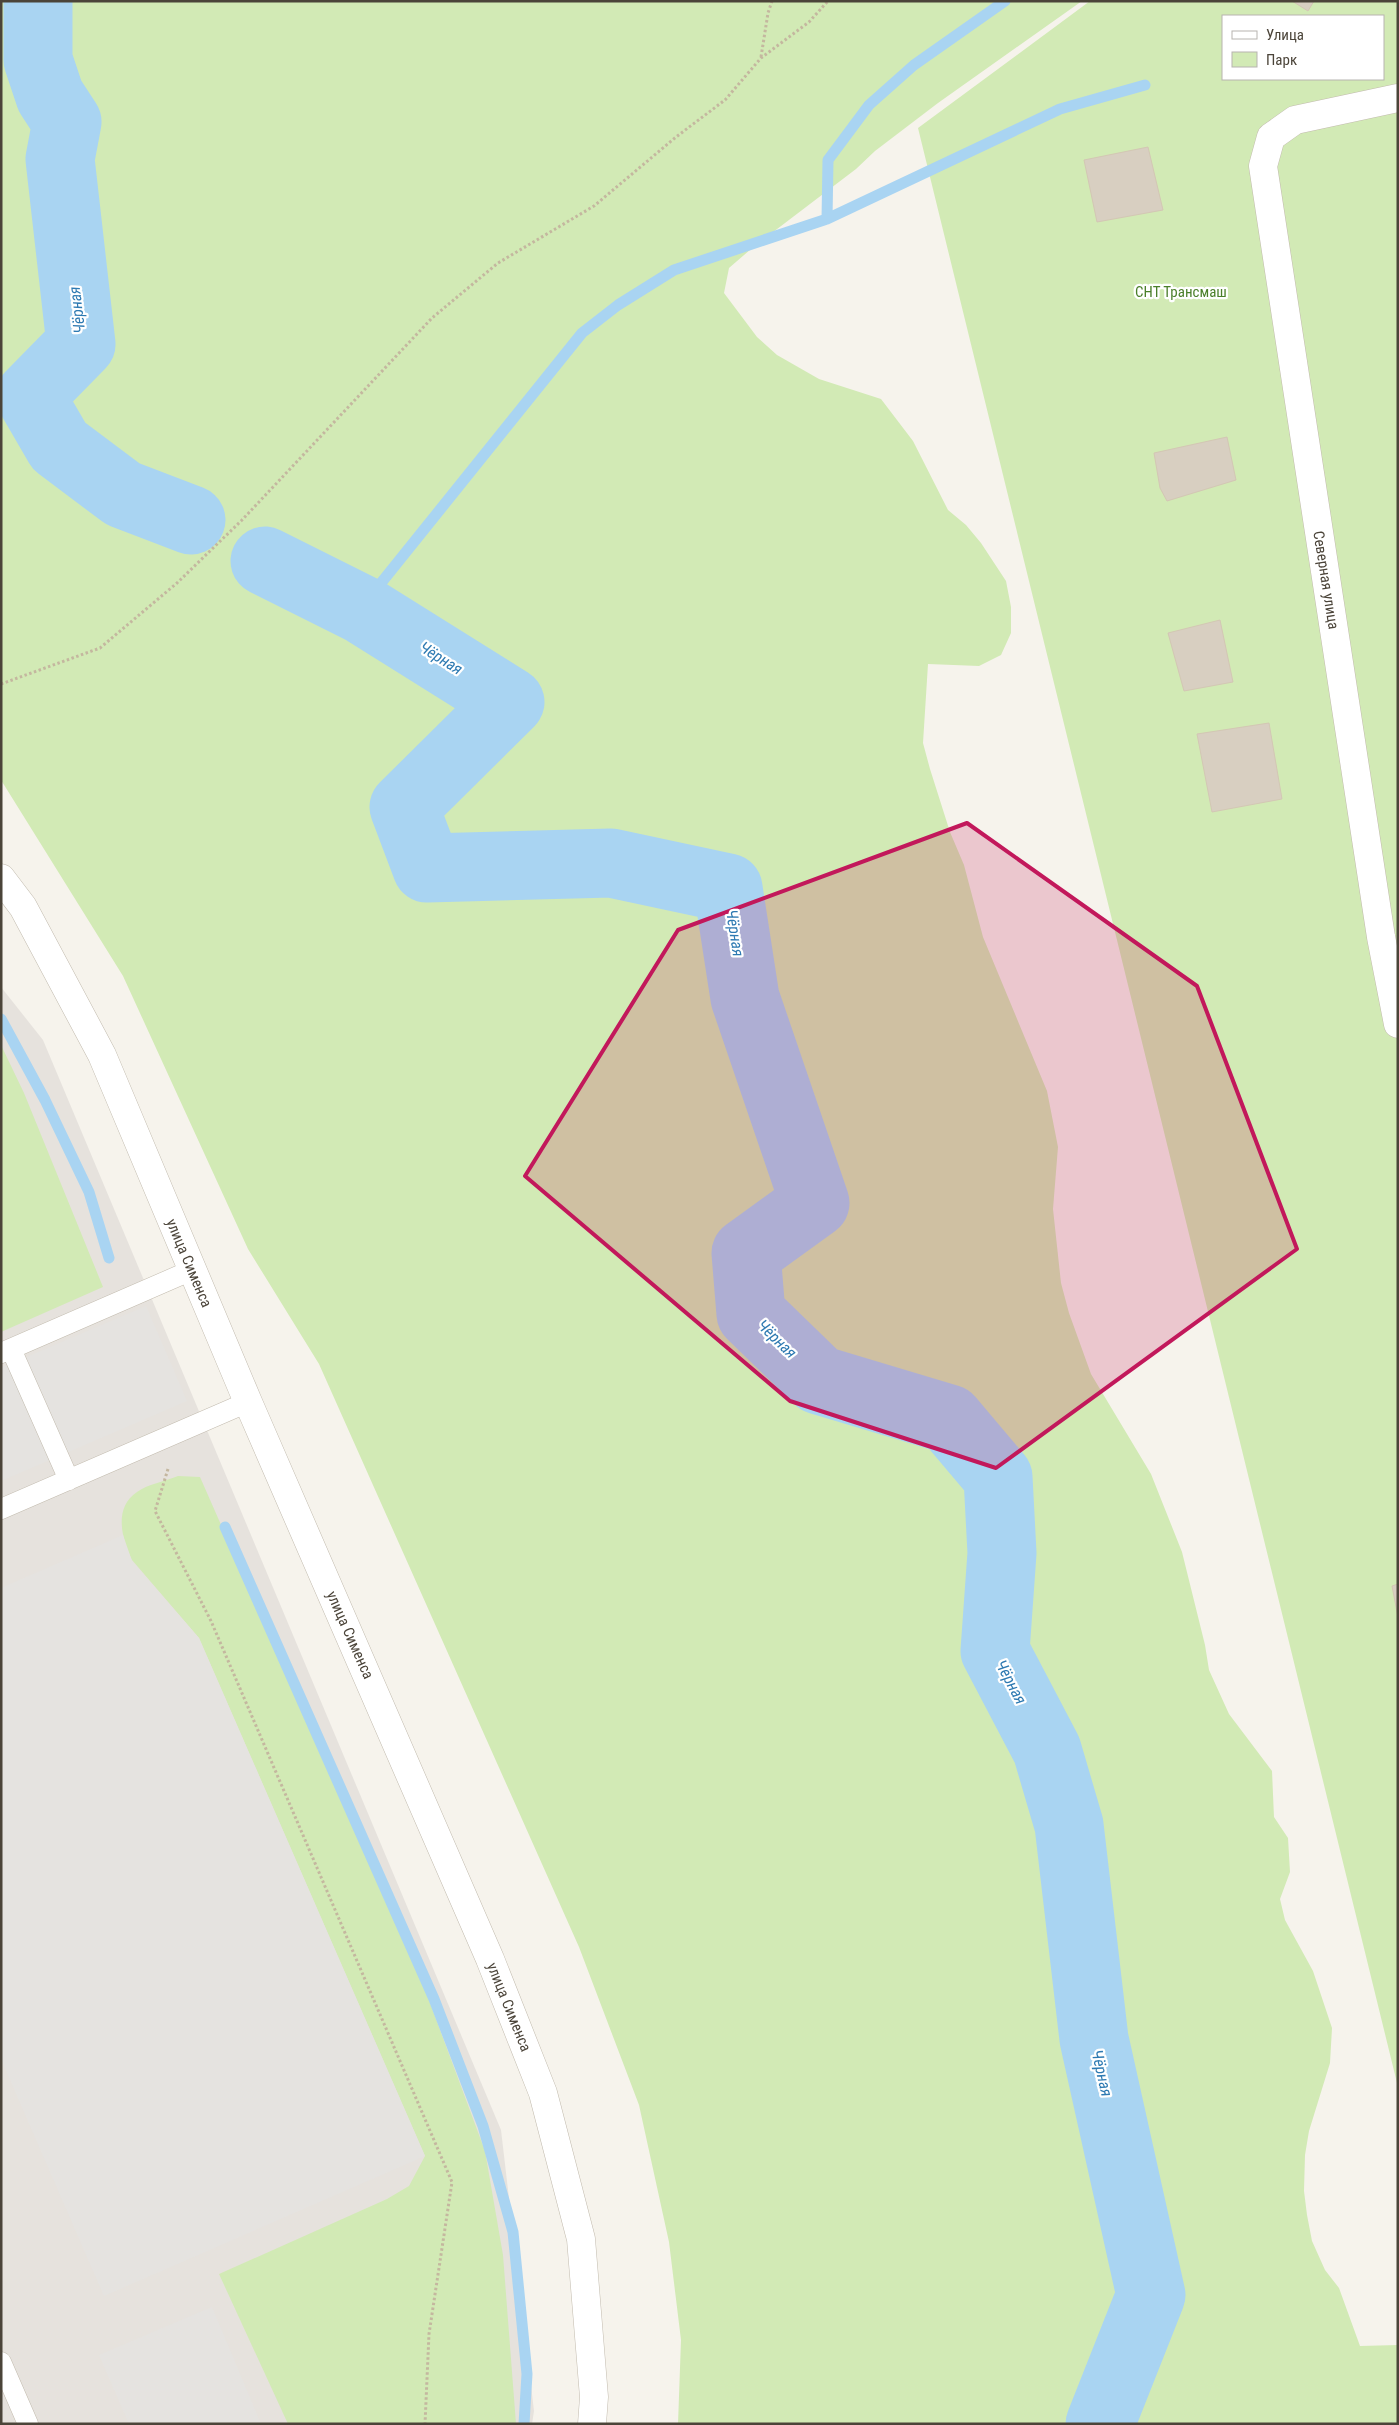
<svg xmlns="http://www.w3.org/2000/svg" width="1399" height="2425" viewBox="0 0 1399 2425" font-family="'Roboto Condensed',sans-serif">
<rect width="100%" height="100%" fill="#f6f3ec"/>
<!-- industrial -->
<path fill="#e6e2dd" d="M1,987L43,1040L501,2130L534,2411L532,2424H1Z"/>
<!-- green -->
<path fill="#d2eab5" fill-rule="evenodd" d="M1,1H5L21,12L58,9L63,1H1082L938,103L875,151L856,169L751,249L729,268L724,293L757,337L777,355L819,379L881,399L913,441L948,510L966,525L981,543L1006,581L1011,607V633L1001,655L979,666L928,664L923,743L930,769L950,832L964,865L983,937L1047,1091L1058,1147L1053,1209L1061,1283L1069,1313L1091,1374L1151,1474L1182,1552L1205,1645L1209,1670L1229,1714L1272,1771L1274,1817L1288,1838L1290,1872L1280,1899L1285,1920L1313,1971L1332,2028L1330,2063L1309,2131L1305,2155L1304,2191L1307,2215L1312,2241L1325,2270L1339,2288L1360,2346L1398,2345V2424H678L681,2340L669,2242L639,2105L579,1947L319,1364L248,1249L123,976L1,780Z
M1090,1H1398V2087L918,128ZM1223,16H1383V79H1223Z
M1,1045L24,1093L103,1287L1,1332Z
M178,1476L200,1477L423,1984L485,2151L503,2255L516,2424H288L219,2274L387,2199L409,2186L425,2156L199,1638L132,1560C122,1539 113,1508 137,1492C148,1484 166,1481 178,1476Z"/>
<!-- parking -->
<path fill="#e5e3e0" d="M146,1306L187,1401L1,1481V1368Z
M123,1535L132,1561L199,1638L425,2156L104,2296L1,2059V1588Z
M212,2307L261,2424H129L99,2355Z"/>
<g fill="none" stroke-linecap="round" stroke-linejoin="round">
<!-- stream -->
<path stroke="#a9d4f2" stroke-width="11" d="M827,219L828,160L869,105L914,65L1005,1
M363,610L377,588L582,333L618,305L674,270L827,219L1060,109L1145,85
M1,1019L45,1100L89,1192L109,1258
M225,1527L434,1999L483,2126L513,2232L527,2374L524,2424"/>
<!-- river -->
<path stroke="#a9d4f2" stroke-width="69" d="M38,1V60L50,96L67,122L60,159L81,344L30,396L59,446L123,494L191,520
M265,561L363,610L510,702L404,807L427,868L611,863L728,888L745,998L815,1203L746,1253L751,1314L819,1380L949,1419L998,1477L1002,1553L995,1651L1047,1750L1069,1825L1094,2039L1151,2295L1100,2424"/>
</g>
<!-- building -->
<path fill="#d8cfc1" stroke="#d3c7b4" d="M1292,1H1314L1308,11Z
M1148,147L1163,210L1097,222L1084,160Z
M1227,437L1236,480L1167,501L1160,488L1154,453Z
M1220,620L1233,682L1184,691L1168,633Z
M1269,723L1282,799L1212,812L1197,734Z
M1398,1584V1617L1392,1586Z"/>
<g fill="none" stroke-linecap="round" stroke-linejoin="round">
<defs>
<path id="service" d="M11,1349L69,1480
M1,1353L192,1270
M1,1509L248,1402
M1,2362L28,2424"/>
<path id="minor" d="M1398,98L1295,120L1271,137L1263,166L1381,937L1398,1024
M1,878L23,907L102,1055L248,1402L490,1959L543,2093L581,2239L594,2397L592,2424"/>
</defs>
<!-- service casing -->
<use href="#service" stroke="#c2bbae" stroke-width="21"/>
<!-- minor casing -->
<use href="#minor" stroke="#c2bbae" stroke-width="29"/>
<!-- path -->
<path stroke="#c4b79f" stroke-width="3" stroke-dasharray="2.5 2.5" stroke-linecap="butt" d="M761,57L768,13L772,1
M1,684L100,648L177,583L242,520L432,318L498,263L594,206L676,137L725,100L761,58L809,22L828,1
M168,1469L155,1511L211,1621L452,2182L429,2334L425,2424"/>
<!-- service -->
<use href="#service" stroke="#fff" stroke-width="20"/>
<!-- minor -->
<use href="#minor" stroke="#fff" stroke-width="28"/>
</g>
<!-- marked area -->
<path fill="#c2185b" fill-opacity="0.2" stroke="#c2185b" stroke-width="4" stroke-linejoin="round" d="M967,823L1197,986L1297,1249L996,1468L790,1401L525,1176L678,930Z"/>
<g text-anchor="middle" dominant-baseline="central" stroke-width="4.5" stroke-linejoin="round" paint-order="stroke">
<!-- park labels -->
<g font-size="15" fill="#4a7f2a" stroke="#fff">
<text x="1181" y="292">СНТ Трансмаш</text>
</g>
<!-- street labels -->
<g font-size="15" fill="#4b4439" stroke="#fff">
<text transform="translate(1326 580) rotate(81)">Северная улица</text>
<text transform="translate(189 1263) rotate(67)">улица Сименса</text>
<text transform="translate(350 1635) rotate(66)">улица Сименса</text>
<text transform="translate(509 2007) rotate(68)">улица Сименса</text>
</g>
<!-- water labels -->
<g font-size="16" font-style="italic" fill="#2e7ab2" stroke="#fff">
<text transform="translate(77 310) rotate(-97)">Чёрная</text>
<text transform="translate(441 658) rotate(32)">Чёрная</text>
<text transform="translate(735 933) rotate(81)">Чёрная</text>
<text transform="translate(777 1339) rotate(44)">Чёрная</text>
<text transform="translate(1011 1682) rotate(62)">Чёрная</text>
<text transform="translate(1102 2073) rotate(77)">Чёрная</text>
</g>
</g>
<!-- border -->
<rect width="1399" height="2425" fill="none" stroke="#4b4439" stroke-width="5"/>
<!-- legend -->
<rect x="1222" y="15" width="162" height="65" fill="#ffffff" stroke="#b7b4b0"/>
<rect x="1232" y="31" width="25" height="8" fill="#ffffff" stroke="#b7b4b0"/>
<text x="1266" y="40" font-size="15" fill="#4b4439">Улица</text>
<rect x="1232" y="52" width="25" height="15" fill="#d2eab5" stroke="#b7b4b0"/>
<text x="1266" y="65" font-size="15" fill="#4b4439">Парк</text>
</svg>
